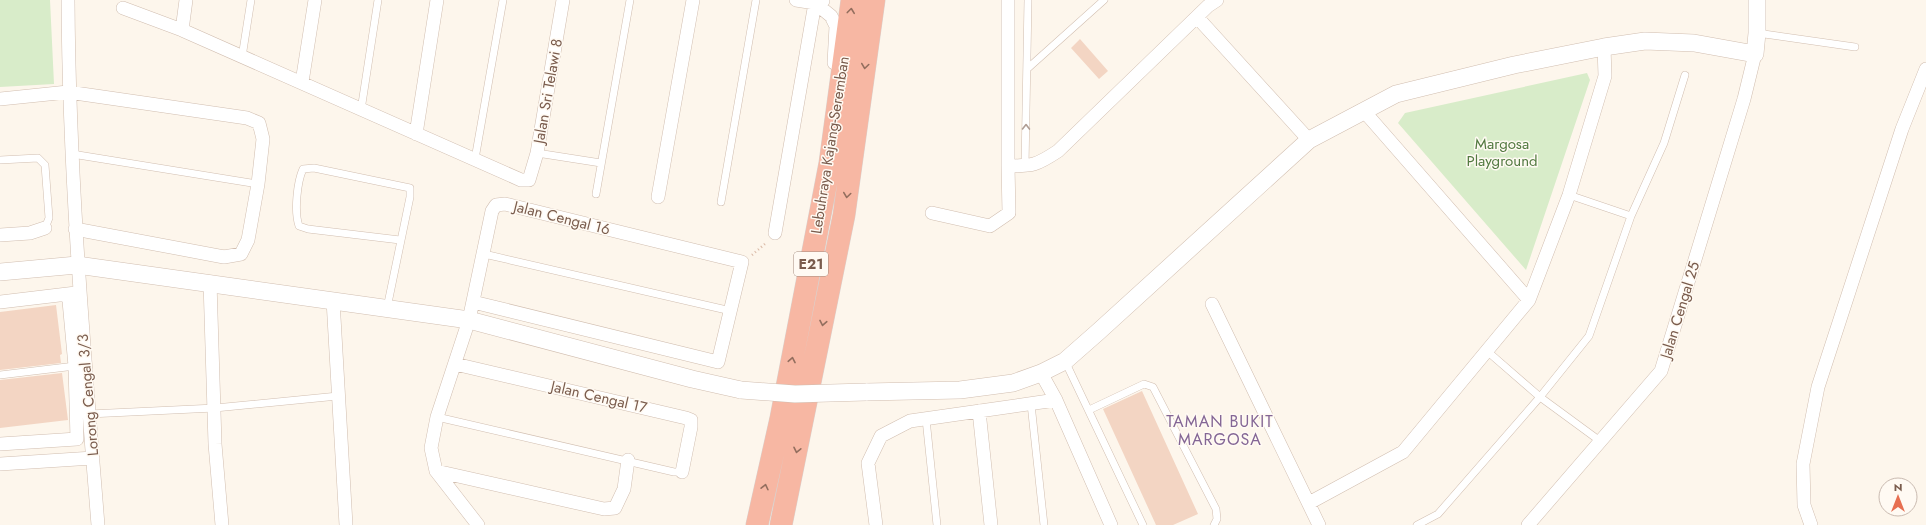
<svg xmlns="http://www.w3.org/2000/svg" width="1926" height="525" viewBox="0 0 1926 525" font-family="Jost,sans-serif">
<rect width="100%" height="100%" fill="#fdf6ec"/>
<!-- green -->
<path fill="#d8ecc9" d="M0,0H50L54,84L0,87Z
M1587,73L1590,80L1526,270L1398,123L1405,113Z"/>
<!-- building -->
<path fill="#f3d5c3" d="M1080,39L1108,71L1099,79L1071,48Z
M56,305L62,354L60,355L61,363L0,370V312Z
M62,373L68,420L0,428V380Z
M1142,391L1198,514L1173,525H1156L1103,409Z"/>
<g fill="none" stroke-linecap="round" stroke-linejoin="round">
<defs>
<path id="service" d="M1757,33L1855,47
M242,57L251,0
M1027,69L1104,0
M361,110L378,0
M537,153L601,163
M72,154L258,184
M475,159L503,0
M0,160L38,158L45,165L49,218L45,228
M1025,166L1028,0
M596,194L630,0
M721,202L756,0
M1631,216L1664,143L1685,75
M484,254L731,311
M387,308L410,197V188L314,168L303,169C297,182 294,212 299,226L308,229L400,240
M1487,351L1540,397L1600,441
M1065,361L1143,525
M0,375L75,366
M1031,404L1044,525
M1089,410L1144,384L1153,387L1216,509L1217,519L1214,525
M89,414L215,408L338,396
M437,417L674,472H682
M926,419L937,525
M1417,525L1438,514L1540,397L1589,336L1631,216L1569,195"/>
<path id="minor" d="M68,0C69,176 84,350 98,525
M796,0L815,3L823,1
M1008,0V166C1033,166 1037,165 1058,151L1208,6L1217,0
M815,3L831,16L836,26L834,63
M123,8L182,30L521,180H529L537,153L563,0
M1197,17L1309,140
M182,30L186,0
M302,82L315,0
M0,99L68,92L247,118L259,123L263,139L258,184L248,240L241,254L224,257L75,229
M1363,110L1529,300
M416,134L437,0
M658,197L693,0
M932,213L990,226L1009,213L1008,166
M775,233L815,3
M0,235L30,233L45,228
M210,282L215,444L222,525
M333,300L346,525
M0,302L76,293
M473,302L718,362L742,262L505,204L496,205L492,211L469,320L437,417L431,448L436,471L478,525
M1212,304L1319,525
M455,364L686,418L691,420V427L682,472
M1041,373L1056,400L1111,525
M979,411L991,525
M0,444L77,439L75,366L69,301L67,295
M0,464L93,458
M436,471L604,509L615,508L624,489L628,460
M1309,503L1403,452L1529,300L1569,195L1605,76L1604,47
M876,525L868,463L881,436L910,421L1056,400
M1528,525L1661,371L1744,99L1755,54
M1811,525L1804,505L1803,464L1818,387L1902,129L1926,69"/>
<path id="tertiary" d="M0,272L77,265L469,320L692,379L741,390
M866,392L960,390L1013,383L1041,373L1065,361L1098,332L1309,140L1396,94L1514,65L1604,47L1645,41L1694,43L1755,54L1757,33V0"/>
<path id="motorway" d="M757,525L781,418L830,163L852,0
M781,525L844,215L874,0"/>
</defs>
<!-- service casing -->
<use href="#service" stroke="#d1beb0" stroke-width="8"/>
<!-- minor casing -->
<use href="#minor" stroke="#d1beb0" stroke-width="14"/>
<!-- tertiary casing -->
<use href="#tertiary" stroke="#d1beb0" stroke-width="18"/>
<!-- motorway casing -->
<use href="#motorway" stroke="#dad1cd" stroke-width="23"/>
<!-- path -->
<path stroke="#d9b8a5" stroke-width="2.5" stroke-dasharray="1 3" stroke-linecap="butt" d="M752,255L766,243"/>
<!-- service -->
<use href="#service" stroke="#fff" stroke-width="7"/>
<!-- minor -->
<use href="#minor" stroke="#fff" stroke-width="13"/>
<!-- tertiary -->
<use href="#tertiary" stroke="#fff" stroke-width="17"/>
<!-- motorway -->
<use href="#motorway" stroke="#f7b7a3" stroke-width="22"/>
<defs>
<path id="tertiary-bridge" d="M741,390L795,394L866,392"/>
</defs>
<!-- tertiary-bridge casing -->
<use href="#tertiary-bridge" stroke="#d1beb0" stroke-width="18" stroke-linecap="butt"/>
<!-- tertiary-bridge -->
<use href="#tertiary-bridge" stroke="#fff" stroke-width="17"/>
</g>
<!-- one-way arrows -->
<defs><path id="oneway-chevron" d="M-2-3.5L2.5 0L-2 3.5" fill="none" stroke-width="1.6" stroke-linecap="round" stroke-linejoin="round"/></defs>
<g stroke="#936e5e">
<use href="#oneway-chevron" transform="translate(851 11) rotate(-83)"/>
<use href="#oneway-chevron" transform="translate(865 66) rotate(98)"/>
<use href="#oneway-chevron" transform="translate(847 195) rotate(98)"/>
<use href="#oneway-chevron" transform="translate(823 323) rotate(101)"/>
<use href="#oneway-chevron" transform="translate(792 360) rotate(-79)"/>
<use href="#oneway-chevron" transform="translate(797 450) rotate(102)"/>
<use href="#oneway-chevron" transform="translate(765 487) rotate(-77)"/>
</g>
<use stroke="#af9d94" href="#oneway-chevron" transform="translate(1026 127) rotate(-89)"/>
<g text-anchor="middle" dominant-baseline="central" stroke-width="3" stroke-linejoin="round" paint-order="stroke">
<!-- shield labels -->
<rect fill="#fffaf3" stroke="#a28b7f" stroke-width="1" x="794" y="252" width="34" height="24" rx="3"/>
<g font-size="14" font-weight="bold" fill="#7a5c4d">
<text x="811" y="264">E21</text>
</g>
<!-- street labels -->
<g font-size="15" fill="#7a5c4d" stroke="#fffaf3">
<text transform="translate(548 91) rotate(-80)">Jalan Sri Telawi 8</text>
<text transform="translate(830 145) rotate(-81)">Lebuhraya Kajang-Seremban</text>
<text transform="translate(562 218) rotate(14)">Jalan Cengal 16</text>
<text transform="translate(1680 310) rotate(-73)">Jalan Cengal 25</text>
<text transform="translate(88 395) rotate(-95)">Lorong Cengal 3/3</text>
<text transform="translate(599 397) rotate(13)">Jalan Cengal 17</text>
</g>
<!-- park labels -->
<g font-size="15" fill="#537a41" stroke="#fffaf3">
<text x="1502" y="144">Margosa<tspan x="1502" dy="17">Playground</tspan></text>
</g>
<!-- neighbourhood labels -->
<g font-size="16" letter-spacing="1" fill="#846695" stroke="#fffaf3">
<text x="1220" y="421">TAMAN BUKIT<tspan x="1220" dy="18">MARGOSA</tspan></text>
</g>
</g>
<!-- north arrow -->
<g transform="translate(1898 497)"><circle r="19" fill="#fffaf3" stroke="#cabbb1"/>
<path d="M0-3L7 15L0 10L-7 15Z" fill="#e76f51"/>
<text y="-6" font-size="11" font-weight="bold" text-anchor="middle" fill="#7a5c4d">N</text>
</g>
</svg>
